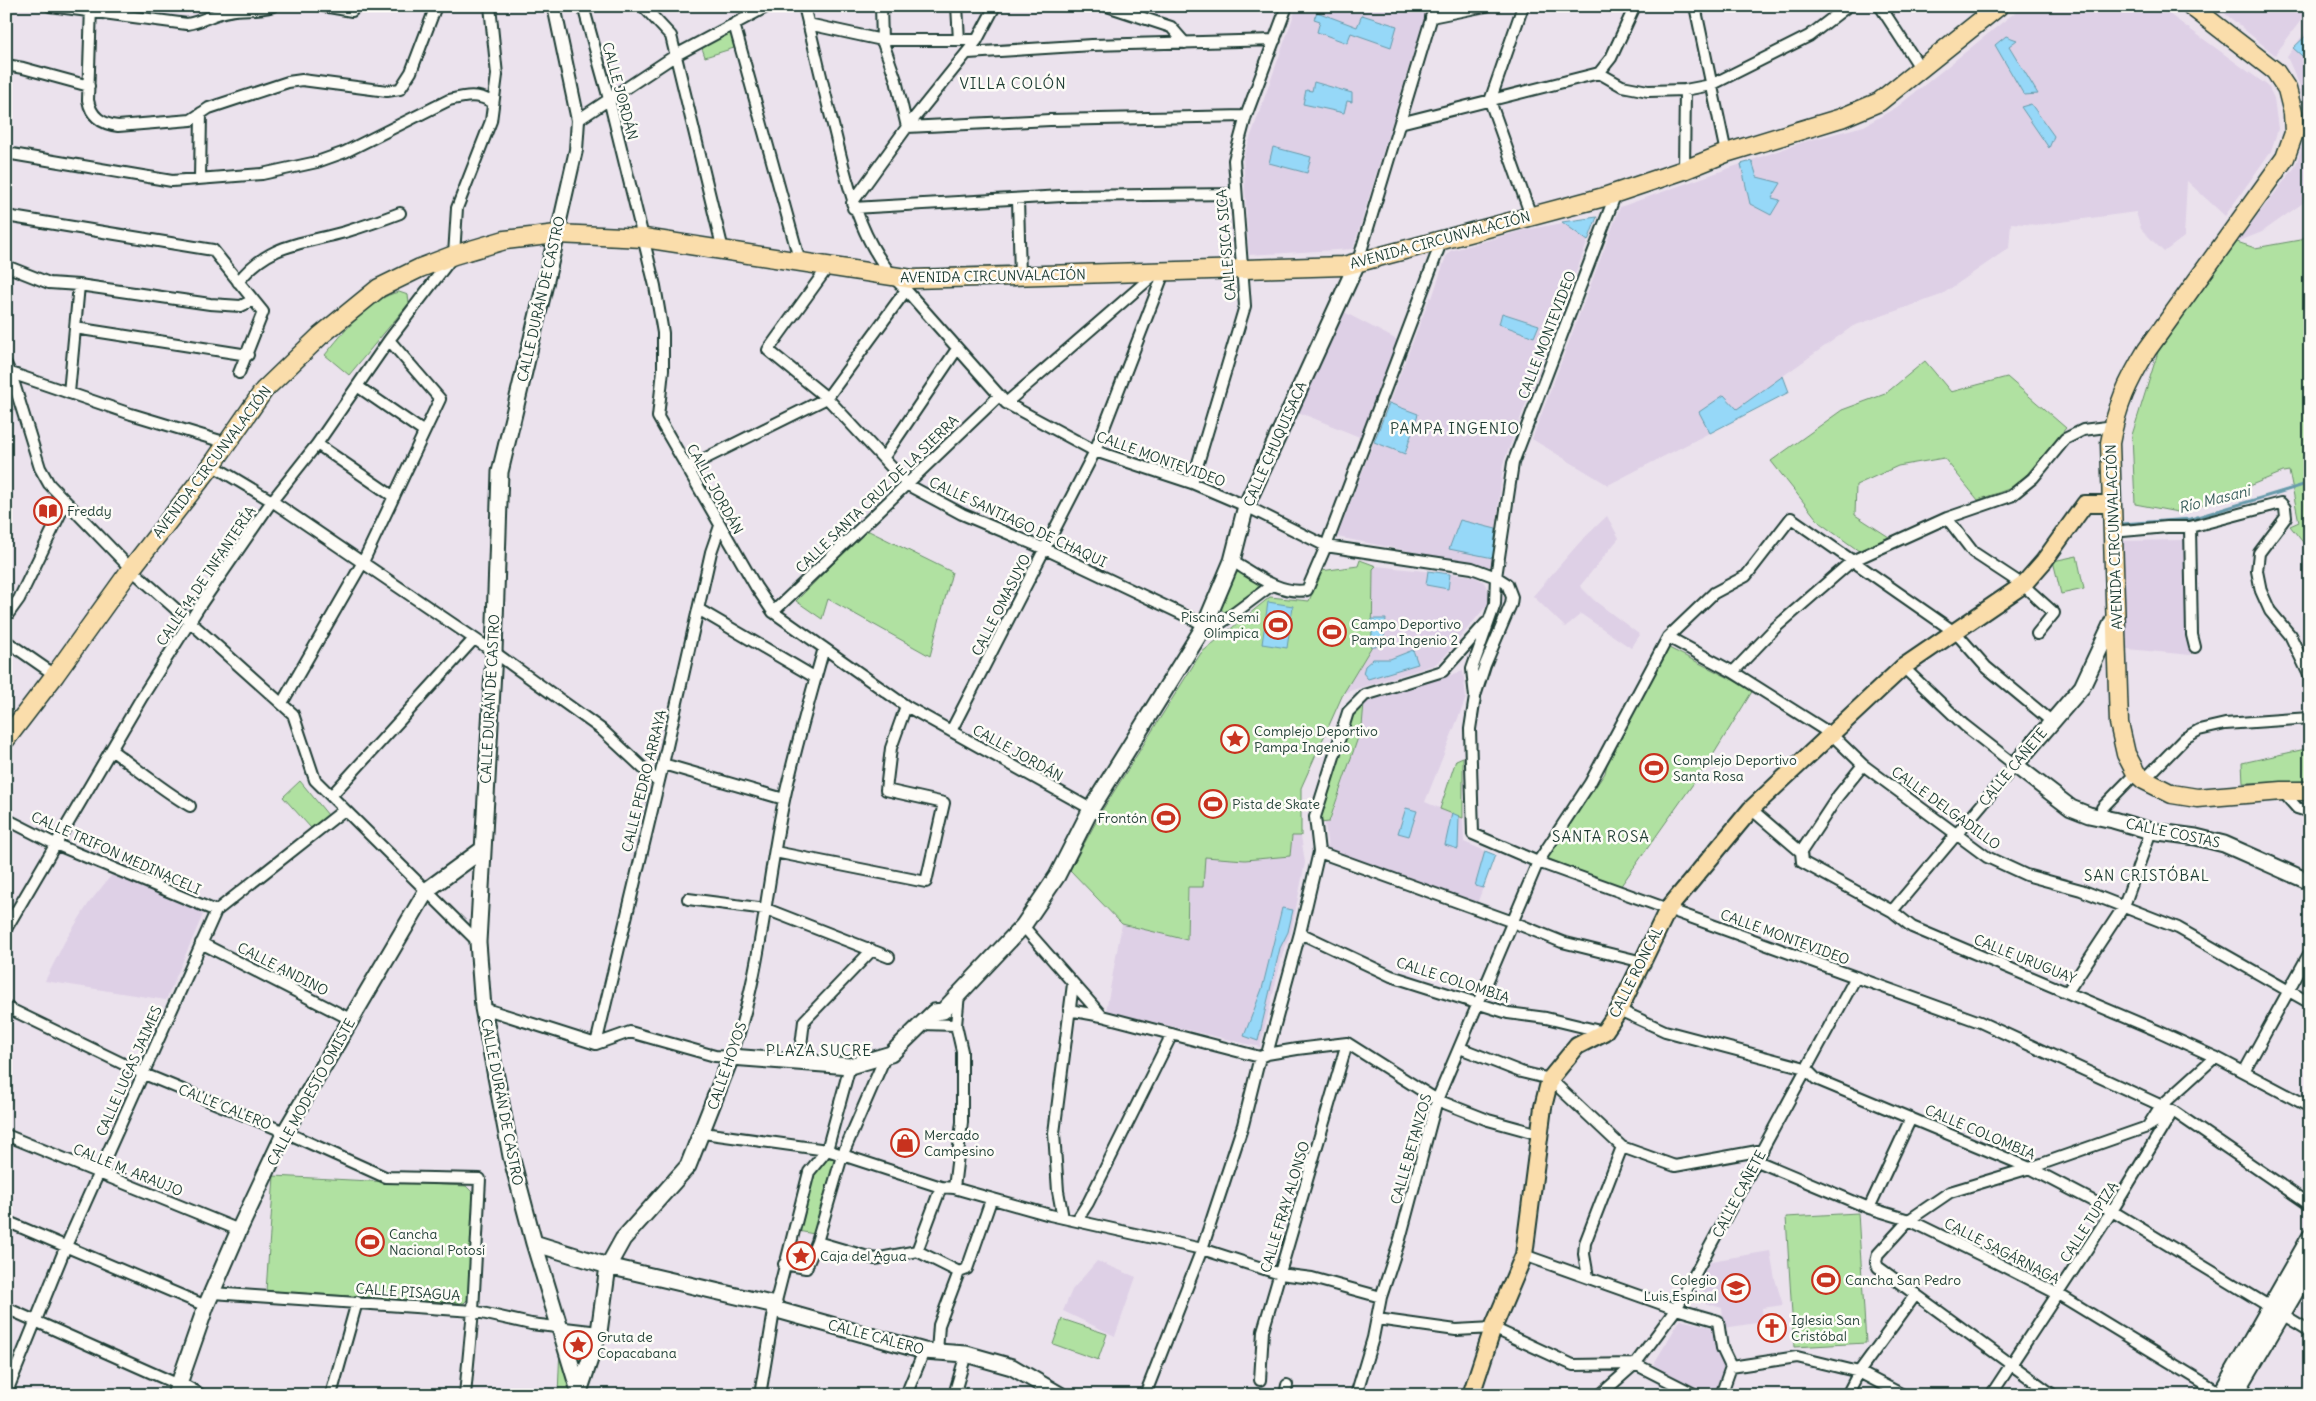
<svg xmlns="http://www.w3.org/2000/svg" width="2316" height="1401" viewBox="0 0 2316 1401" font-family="Delius,sans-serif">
<rect width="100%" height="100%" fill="#ebe2ed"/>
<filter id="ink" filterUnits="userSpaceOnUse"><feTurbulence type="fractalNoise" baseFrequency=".02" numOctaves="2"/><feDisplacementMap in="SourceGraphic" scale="10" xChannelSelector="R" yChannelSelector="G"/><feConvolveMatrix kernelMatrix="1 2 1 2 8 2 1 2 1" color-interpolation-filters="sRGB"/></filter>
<g filter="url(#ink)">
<!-- built -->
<path fill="#ded0e6" d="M1297,6H1428L1353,249L1249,255L1243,158Z
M2025,6H2158L2268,86L2274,98L2278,129L2271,151L2225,216L2187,181L2184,237L2164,252L2141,229L2136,212L2038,225L2011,223L2009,248L1941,295L1853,326L1783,376L1789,392L1608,485L1532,439L1620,207L1803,142L1864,126L1897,107L2009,17Z
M2216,6H2310V8L2275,55Z
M2310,25V198L2262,232L2237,242L2295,167L2305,138L2307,115L2300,86L2287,57Z
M1597,217L1503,464L1492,567L1337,537L1430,297L1432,298L1446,256L1450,251L1524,230Z
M1344,312L1399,341L1362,438L1298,412Z
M1607,516L1619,538L1580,586L1595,601L1640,635L1631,648L1581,614L1565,627L1533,596L1579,543Z
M2184,540L2191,655L2127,649L2121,541Z
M1376,566L1473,576L1484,582L1489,592L1488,604L1443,658L1434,665L1343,693L1372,646L1373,569Z
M1463,671L1466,698L1425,802L1463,818L1464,842L1495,855L1477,904L1328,851L1325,823L1330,822L1362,726L1364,703Z
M1292,835L1301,836L1305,863L1291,933L1283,953L1260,1047L1106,1011L1122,924L1187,940L1189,887L1204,857L1245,860L1290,856Z
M114,872L204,912L166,1000L45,981L65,941L89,903Z
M1770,1251L1775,1279L1783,1305L1762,1308L1763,1322L1724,1328L1722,1308L1688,1298L1711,1261Z
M1097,1261L1136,1277L1115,1336L1063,1311L1072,1290Z
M1680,1320L1711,1327L1718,1352L1726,1366L1717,1391L1711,1395H1706L1653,1365Z"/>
<!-- green -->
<path fill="#b0e1a1" stroke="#688f6a" d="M731,31L734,48L705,57L702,48Z
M2310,233V551L2290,526L2299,522L2289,471L2283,472L2183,513L2135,504L2132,435L2158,352L2237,242L2255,248L2300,240Z
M399,292L408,295L409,303L349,375L325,355C342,334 371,297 399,292Z
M1925,361L1951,392L2007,377L2066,428L2017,486L1978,500L1944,458L1898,466L1856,485L1855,515L1889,537L1859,551L1820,523L1771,461L1842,410L1885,394Z
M867,530L952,572L930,656L828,599L822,619L796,601Z
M2077,556L2084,589L2061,594L2053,561Z
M1360,560L1376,566L1373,569L1372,646L1343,694L1301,788V836H1292L1290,856L1245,860L1205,857L1203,887H1188L1187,940L1122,924L1070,870L1103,809L1201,653L1270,597L1309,601L1321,571L1358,566Z
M1235,571L1243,573L1258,582L1259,587L1230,611L1224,612L1219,606Z
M1667,647L1753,690L1710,760L1620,887L1547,858L1605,773L1607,764Z
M1364,703L1362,726L1329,822L1320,823L1321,811L1351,717L1356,709Z
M2310,748V781L2243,783L2242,763Z
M1463,757V818L1440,809L1456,760Z
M300,781L328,815L311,828L283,797Z
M830,1158L834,1160L836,1164L814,1234L798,1231L814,1175L825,1160Z
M274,1176L466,1186L473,1193L468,1299L464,1303L266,1291Z
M1858,1213L1866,1343L1794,1347L1786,1217Z
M1062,1319L1107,1334L1098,1360L1053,1344Z
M570,1335L590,1337L577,1366Z
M560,1346L568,1373L569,1395H558Z"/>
<!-- water -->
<path fill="#96d8f8" stroke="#669aaa" d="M1317,12L1357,27L1362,15L1397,26L1391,47L1351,33L1347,43L1317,32L1320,21L1314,19Z
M2310,32V63L2293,48Z
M2006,36L2017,40L2009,46L2038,94L2024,95L1995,45Z
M1314,82L1352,93V102L1347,101L1344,113L1303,104L1306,90L1312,91Z
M2031,104L2054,136L2049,148L2021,107Z
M1273,147L1311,157L1307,173L1269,163Z
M1752,161L1757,177L1781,183L1772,198L1780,200L1771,215L1750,204L1741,164Z
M1597,217L1588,241L1562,222Z
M1502,313L1539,325L1534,337L1499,324Z
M1783,376L1789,392L1710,433L1699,412L1724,395L1737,409Z
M1389,403L1418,414L1405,454L1374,442Z
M1460,520L1496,529L1493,558L1449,549Z
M1428,571L1450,574L1448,589L1426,585Z
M1268,602L1293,606L1287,648L1262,644Z
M1372,619H1386L1383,646H1372Z
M1413,650L1418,664L1368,679L1363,673L1365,666L1373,659H1390Z
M1406,808L1417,811L1409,836L1398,833Z
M1452,813L1459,816L1458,849L1445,845Z
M1485,851L1495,855L1483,888L1475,886Z
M1282,908L1293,910L1288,932L1280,948L1258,1041L1244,1036L1262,989Z"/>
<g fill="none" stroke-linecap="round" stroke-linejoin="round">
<!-- stream -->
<path stroke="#669aaa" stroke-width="3" d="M2122,524L2191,519L2310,483"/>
<defs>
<path id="minor" d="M50,6L187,24C202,22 214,13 229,11C245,8 257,11 273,6
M91,6L88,100C91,117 102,124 118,126L191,120L209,108L288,82L302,80L387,91L400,89L411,72L436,6
M323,6L352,11
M583,6L609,99L655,286L663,333V370L658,417L756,587L773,612L906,706L1091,809
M643,6L671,36L723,250
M804,6C814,46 823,86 833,125C848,184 859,247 906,290L1006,403L1095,451L1192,483L1246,506L1326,546L1472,568L1496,577L1507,584L1512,597L1511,604L1485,665L1476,693
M881,6L882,40L896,80L907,127L1050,120L1246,116
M957,6L959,40
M1107,6L1171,27L1185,43
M1523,6L1490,101L1531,216
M1695,6L1726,153
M1880,6L1921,69
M1431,17L1486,6
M734,24L800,262
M808,24L882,40H977
M968,53L1092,45L1275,40
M6,65L23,68L89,86
M1599,73L1622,86L1648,91L1685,90L1711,85L1809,36L1848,6
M578,120L676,55L768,6
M1400,123L1599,73L1611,58L1635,6
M6,153L172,181L262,174L317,162L345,152L449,100C465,96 479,93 493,103
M1684,170L1685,90
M200,179L201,113
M1616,193L1513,463L1496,577L1495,604L1472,669L1475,697L1470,729L1473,834L1538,862L1980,1022L2173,1111L2310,1205
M1018,199L1020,277
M852,203L907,127L977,40L995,6
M853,208L1062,196L1235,194
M6,216L213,250L263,312L239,373
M1358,261L1435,6
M6,266L49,283L79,285L210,304L241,306L253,300
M828,267L768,350L827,398L908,485L962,514L1045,549L1205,625L1221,623L1272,585
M238,282C269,243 302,244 345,232C364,226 382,220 400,213
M75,328L248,355
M6,364L12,377L40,468L49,484L131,569L293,714L315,780L478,942
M11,373L131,414L227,443
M357,386L424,432
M69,393L79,285
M1006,403L1156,273
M317,444L394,497
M884,457L957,349
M212,465L272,501L494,652L601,729L658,782
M688,467L827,398L906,290
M1192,483L1245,306L1234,160L1246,116L1287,6
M1947,518L1973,552L2023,585L2054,613L2037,634
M2190,527L2192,635L2195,647
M2112,532L2167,527H2190L2281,503L2285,508L2286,517L2259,553L2257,571L2261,591L2270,611L2290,635L2310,677
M1232,561C1254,574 1280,595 1307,590L1326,546L1442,240
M698,609L816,678
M773,612L999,396
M6,617L19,599L66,502
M1668,637L1733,672L1831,734L1863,765L1987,857L2026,875L2081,890L2178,928L2310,1003
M6,641L55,675
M1733,672L1775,628L1852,561L1947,518L2011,496L2033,478L2065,439L2083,430L2114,426
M282,703L363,562L440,399L389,340
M951,731L1095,451L1165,270
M111,750C138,769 162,790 190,806
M663,764L784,799
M2144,780L2185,738L2199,730L2225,724L2310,718
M2282,791L2297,808L2310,812
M331,796L474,639
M1751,809L1801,852L1802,862L1892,911L1912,927L2158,1031L2215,1057L2310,1107
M2109,818L2103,813L2102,808L2136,773
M6,819L55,844L216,911
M775,852L926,882L944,803L886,790L891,748L906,706
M1319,852L1513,922L1562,942L1643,962
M1801,852L1838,796L1863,765
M688,899L766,909L889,957
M1892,911L2015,765L1964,725L1903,667
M1023,926L1102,1016L1260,1057L1267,1054L1297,1049L1347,1043L1437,1100L1488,1120L1539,1134
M6,929L142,697L201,604L272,501L317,444L389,340L454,255L457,208L491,121L497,75L490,6
M1300,933L1391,976L1508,1013L1546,1018L1604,1032
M201,943L352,1020
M2068,991L2124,906L2151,831
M6,1007L144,1074L285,1132L385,1177L480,1179L473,1311L465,1395
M483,1008L596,1044L630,1032L715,1056L731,1057C761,975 766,885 784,800C795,749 810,698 824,648
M1069,1010L1102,1016
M1619,1010L1665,1031L1805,1068L1816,1079L2030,1168L2112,1211L2310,1331
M922,1024L956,1025
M596,1044L663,764L711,552L720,526
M1460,1048L1521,1072L1550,1079L1622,1147L1675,1166L1763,1150
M1267,1054L1300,933L1319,852L1315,817L1348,712L1365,695L1443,671L1486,623
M799,1062L804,1021L872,950
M2244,1072L2310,952
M2148,1126L2160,1107L2215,1057
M703,1133L827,1150L941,1187L954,1188L1050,1215L1202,1249L1280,1274L1312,1278L1381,1297
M6,1135L239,1230
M1757,1161L1869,1208L1909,1220L1997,1263L2058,1294L2224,1395
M954,1188L962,1122V1051L956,1025L959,994
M1869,1208L1911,1118
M1063,1218L1058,1191L1054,1133L1073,984
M1077,1220L1088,1203L1172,1034
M6,1221L206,1306
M817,1242L875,1259L917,1251L941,1187
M917,1251L959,1272
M1524,1255L1676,1309L1718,1321L1722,1348L1731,1367L1797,1357L1859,1372L1903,1395
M784,1264L806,1268L817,1242L842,1156L886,1055
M1588,1277L1584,1254L1585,1243L1622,1147
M213,1293L473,1311L531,1324L599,1332
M6,1308L179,1385
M1377,1319L1456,1330L1493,1328L1573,1365L1635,1364L1696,1395
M937,1352L939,1325L959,1272L967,1269L991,1200
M1260,1380L1263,1331L1347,1043
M6,1394L66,1246L216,911L344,810
M331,1395L357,1302
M760,1395L775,1305L809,1172L827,1150L850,1066
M906,1395L924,1351
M963,1395L956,1388L966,1354
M1145,1395L1202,1249L1243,1125L1260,1057
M1285,1395L1287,1385
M1356,1395L1373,1338L1381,1297L1400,1239L1437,1100L1538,862L1590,783L1668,637L1714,593L1746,576L1791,518L1956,633L1986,667L2051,721
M1600,1395L1635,1364L1676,1309L1856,977
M1721,1395L1731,1367
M1847,1395L1859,1372L1916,1294
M1991,1395L2112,1211L2171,1114
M2053,1395L1878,1267L1876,1262L1878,1254L1909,1220L1950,1192L2030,1168L2147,1127L2173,1111"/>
<path id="tertiary" d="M554,6L578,120L576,150L557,234"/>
<path id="secondary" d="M557,234L500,472L494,652L478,942L483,1008L511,1156L534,1243L579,1391
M2116,614L2082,687L2015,765L2071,808L2089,815L2113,820L2151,831L2196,837L2224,844L2310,882
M534,1243L608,1266L775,1305
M774,1309L924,1351L966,1354L1012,1367L1060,1395
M179,1385L197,1395
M175,1395L206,1306L239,1230L285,1132L427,890L483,849
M578,1395L599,1332L608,1266L623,1239L688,1166L731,1057L850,1066L891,1054L934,1012L943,1011L1023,926L1057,876L1091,809L1205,625L1232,561L1246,506L1358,261
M2220,1395L2310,1237
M2235,1395L2310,1267"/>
<path id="primary" d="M1471,1395L1493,1328L1524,1255L1543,1107L1550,1079L1577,1046L1604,1032L1619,1010L1668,909L1751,809L1903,667L2023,585L2044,561L2085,504H2112"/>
<path id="trunk" d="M2191,6L2275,71L2287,89L2293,113L2294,133L2285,158L2147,350C2127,383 2117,405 2110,443L2119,723L2126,754L2136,773L2144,780L2172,794L2197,798L2282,791H2310
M6,739L55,675L131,569L212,465L264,390L320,336L379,288L420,268L454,255L505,240L557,234L644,238L912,279L1344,266L1604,197L1684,170L1726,153L1841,118L1879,102L1999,6"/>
</defs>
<!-- minor casing -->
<use href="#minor" stroke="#1f3d34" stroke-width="14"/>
<!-- tertiary casing -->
<use href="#tertiary" stroke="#1f3d34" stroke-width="16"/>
<!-- secondary casing -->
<use href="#secondary" stroke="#1f3d34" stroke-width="19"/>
<!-- primary casing -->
<use href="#primary" stroke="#1f3d34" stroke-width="20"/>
<!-- trunk casing -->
<use href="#trunk" stroke="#1f3d34" stroke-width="21"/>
<!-- minor -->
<use href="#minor" stroke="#fdfcf7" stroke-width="10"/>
<!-- tertiary -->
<use href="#tertiary" stroke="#fdfcf7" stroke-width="12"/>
<!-- secondary -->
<use href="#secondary" stroke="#fdfcf7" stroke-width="15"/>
<!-- primary -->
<use href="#primary" stroke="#faddab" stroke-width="16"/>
<!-- trunk -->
<use href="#trunk" stroke="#faddab" stroke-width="18"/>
</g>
</g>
<!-- icons -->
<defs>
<symbol id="library-ring" viewBox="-11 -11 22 22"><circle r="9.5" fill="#fdfcf7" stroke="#c8321e" stroke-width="1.5"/><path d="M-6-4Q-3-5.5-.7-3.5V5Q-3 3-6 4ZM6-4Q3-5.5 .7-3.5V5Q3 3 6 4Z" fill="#c8321e"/></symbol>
<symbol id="stadium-ring" viewBox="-11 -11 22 22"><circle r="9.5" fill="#fdfcf7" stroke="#c8321e" stroke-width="1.5"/><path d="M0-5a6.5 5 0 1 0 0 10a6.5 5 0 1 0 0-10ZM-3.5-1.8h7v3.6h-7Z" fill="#c8321e"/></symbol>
<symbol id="sight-ring" viewBox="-11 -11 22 22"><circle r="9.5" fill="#fdfcf7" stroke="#c8321e" stroke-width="1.5"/><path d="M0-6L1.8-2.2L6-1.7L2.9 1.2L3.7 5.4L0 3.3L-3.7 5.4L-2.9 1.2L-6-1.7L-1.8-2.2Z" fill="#c8321e"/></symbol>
<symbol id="shop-ring" viewBox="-11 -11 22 22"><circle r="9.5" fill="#fdfcf7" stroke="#c8321e" stroke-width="1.5"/><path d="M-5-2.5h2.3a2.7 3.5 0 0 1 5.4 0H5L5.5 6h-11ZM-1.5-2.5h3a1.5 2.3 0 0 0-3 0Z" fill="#c8321e"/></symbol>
<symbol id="school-ring" viewBox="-11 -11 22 22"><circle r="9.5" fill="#fdfcf7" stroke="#c8321e" stroke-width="1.5"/><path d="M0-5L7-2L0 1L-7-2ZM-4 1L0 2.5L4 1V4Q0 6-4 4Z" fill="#c8321e"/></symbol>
<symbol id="church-ring" viewBox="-11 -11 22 22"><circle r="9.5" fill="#fdfcf7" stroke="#c8321e" stroke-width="1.5"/><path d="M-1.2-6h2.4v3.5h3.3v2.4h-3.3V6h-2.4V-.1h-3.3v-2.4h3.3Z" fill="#c8321e"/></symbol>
</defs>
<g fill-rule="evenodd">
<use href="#library-ring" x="32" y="495" width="32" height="32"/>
<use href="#stadium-ring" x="1262" y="609" width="32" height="32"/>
<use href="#stadium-ring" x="1316" y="616" width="32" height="32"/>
<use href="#sight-ring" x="1219" y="723" width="32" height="32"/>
<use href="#stadium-ring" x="1638" y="752" width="32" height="32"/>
<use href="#stadium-ring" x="1197" y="788" width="32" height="32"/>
<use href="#stadium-ring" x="1150" y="802" width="32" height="32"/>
<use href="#shop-ring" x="889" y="1127" width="32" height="32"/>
<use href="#stadium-ring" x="354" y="1226" width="32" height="32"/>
<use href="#sight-ring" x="785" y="1240" width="32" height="32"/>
<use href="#stadium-ring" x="1810" y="1264" width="32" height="32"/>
<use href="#school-ring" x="1720" y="1272" width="32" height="32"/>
<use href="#church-ring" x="1756" y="1312" width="32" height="32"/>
<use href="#sight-ring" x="562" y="1329" width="32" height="32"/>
</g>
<g text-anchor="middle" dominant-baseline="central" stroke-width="5" stroke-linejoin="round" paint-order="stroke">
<!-- street labels -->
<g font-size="14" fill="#1f3d34" stroke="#fdfcf7">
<text transform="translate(620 91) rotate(75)">CALLE JORDÁN</text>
<text transform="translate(1440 240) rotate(-15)">AVENIDA CIRCUNVALACIÓN</text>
<text transform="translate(1226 245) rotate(-95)">CALLE SICA SICA</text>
<text transform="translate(993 276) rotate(-1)">AVENIDA CIRCUNVALACIÓN</text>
<text transform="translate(541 299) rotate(-77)">CALLE DURÁN DE CASTRO</text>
<text transform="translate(1547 335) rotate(-69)">CALLE MONTEVIDEO</text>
<text transform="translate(1275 444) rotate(-66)">CALLE CHUQUISACA</text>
<text transform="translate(1161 459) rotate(20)">CALLE MONTEVIDEO</text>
<text transform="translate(212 462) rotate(-53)">AVENIDA CIRCUNVALACIÓN</text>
<text transform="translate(715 489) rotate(61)">CALLE JORDÁN</text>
<text transform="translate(877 494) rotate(-44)">CALLE SANTA CRUZ DE LA SIERRA</text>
<text transform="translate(1018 522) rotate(25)">CALLE SANTIAGO DE CHAQUI</text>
<text transform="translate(2114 537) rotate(-92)">AVENIDA CIRCUNVALACIÓN</text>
<text transform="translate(206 576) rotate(-56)">CALLE 14 DE INFANTERÍA</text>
<text transform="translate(1001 605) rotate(-63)">CALLE OMASUYO</text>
<text transform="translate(490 699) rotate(-87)">CALLE DURÁN DE CASTRO</text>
<text transform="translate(1018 753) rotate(29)">CALLE JORDÁN</text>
<text transform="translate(2013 767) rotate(-50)">CALLE CAÑETE</text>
<text transform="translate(644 781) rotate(-76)">CALLE PEDRO ARRAYA</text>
<text transform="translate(1946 808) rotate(36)">CALLE DELGADILLO</text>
<text transform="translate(2173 833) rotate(12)">CALLE COSTAS</text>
<text transform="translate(116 853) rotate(24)">CALLE TRIFON MEDINACELI</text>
<text transform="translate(1785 937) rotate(20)">CALLE MONTEVIDEO</text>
<text transform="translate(2025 959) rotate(22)">CALLE URUGUAY</text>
<text transform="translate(283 969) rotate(27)">CALLE ANDINO</text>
<text transform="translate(1636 972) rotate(-63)">CALLE RONCAL</text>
<text transform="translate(1453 980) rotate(18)">CALLE COLOMBIA</text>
<text transform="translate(727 1066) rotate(-71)">CALLE HOYOS</text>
<text transform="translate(129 1071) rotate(-66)">CALLE LUCAS JAIMES</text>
<text transform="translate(311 1092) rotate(-61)">CALLE MODESTO OMISTE</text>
<text transform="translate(502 1102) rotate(79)">CALLE DURÁN DE CASTRO</text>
<text transform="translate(225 1107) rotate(22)">CALLE CALERO</text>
<text transform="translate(1980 1132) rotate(23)">CALLE COLOMBIA</text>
<text transform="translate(1411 1149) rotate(-74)">CALLE BETANZOS</text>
<text transform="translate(128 1170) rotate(22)">CALLE M. ARAUJO</text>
<text transform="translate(1739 1194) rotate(-62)">CALLE CAÑETE</text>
<text transform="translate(1285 1207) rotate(-73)">CALLE FRAY ALONSO</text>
<text transform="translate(2089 1222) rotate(-57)">CALLE TUPIZA</text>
<text transform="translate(2002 1251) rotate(27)">CALLE SAGÁRNAGA</text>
<text transform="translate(408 1292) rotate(4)">CALLE PISAGUA</text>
<text transform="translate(876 1337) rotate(15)">CALLE CALERO</text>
</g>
<!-- poi labels -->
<g font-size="14" fill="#1f3d34" stroke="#fdfcf7" text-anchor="start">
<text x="67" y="511">Freddy</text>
<text x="1259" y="617" text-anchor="end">Piscina Semi<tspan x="1259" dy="16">Olímpica</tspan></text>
<text x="1351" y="624">Campo Deportivo<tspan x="1351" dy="16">Pampa Ingenio 2</tspan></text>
<text x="1254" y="731">Complejo Deportivo<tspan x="1254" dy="16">Pampa Ingenio</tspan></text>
<text x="1673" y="760">Complejo Deportivo<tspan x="1673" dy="16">Santa Rosa</tspan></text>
<text x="1232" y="804">Pista de Skate</text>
<text x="1147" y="818" text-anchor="end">Frontón</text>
<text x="924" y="1135">Mercado<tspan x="924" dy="16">Campesino</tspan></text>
<text x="389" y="1234">Cancha<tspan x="389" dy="16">Nacional Potosí</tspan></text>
<text x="820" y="1256">Caja del Agua</text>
<text x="1717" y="1280" text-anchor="end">Colegio<tspan x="1717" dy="16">Luis Espinal</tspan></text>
<text x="1845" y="1280">Cancha San Pedro</text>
<text x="1791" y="1320">Iglesia San<tspan x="1791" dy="16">Cristóbal</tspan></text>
<text x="597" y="1337">Gruta de<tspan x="597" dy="16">Copacabana</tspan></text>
</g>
<!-- neighbourhood labels -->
<g font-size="15" letter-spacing="1" fill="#1f3d34" stroke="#fdfcf7">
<text x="1013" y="83">VILLA COLÓN</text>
<text x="1455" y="428">PAMPA INGENIO</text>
<text x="1601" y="836">SANTA ROSA</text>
<text x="2147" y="875">SAN CRISTÓBAL</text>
<text x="819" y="1050">PLAZA SUCRE</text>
</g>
<!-- water labels -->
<g font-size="15" font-style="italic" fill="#375c5b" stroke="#fdfcf7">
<text transform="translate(2214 499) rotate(-14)">Río Masani</text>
</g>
</g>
<!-- margin -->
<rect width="2316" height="1401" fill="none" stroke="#fdfcf7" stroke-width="25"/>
<rect x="12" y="12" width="2291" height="1376" fill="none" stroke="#1f3d34" stroke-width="2" filter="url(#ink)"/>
</svg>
